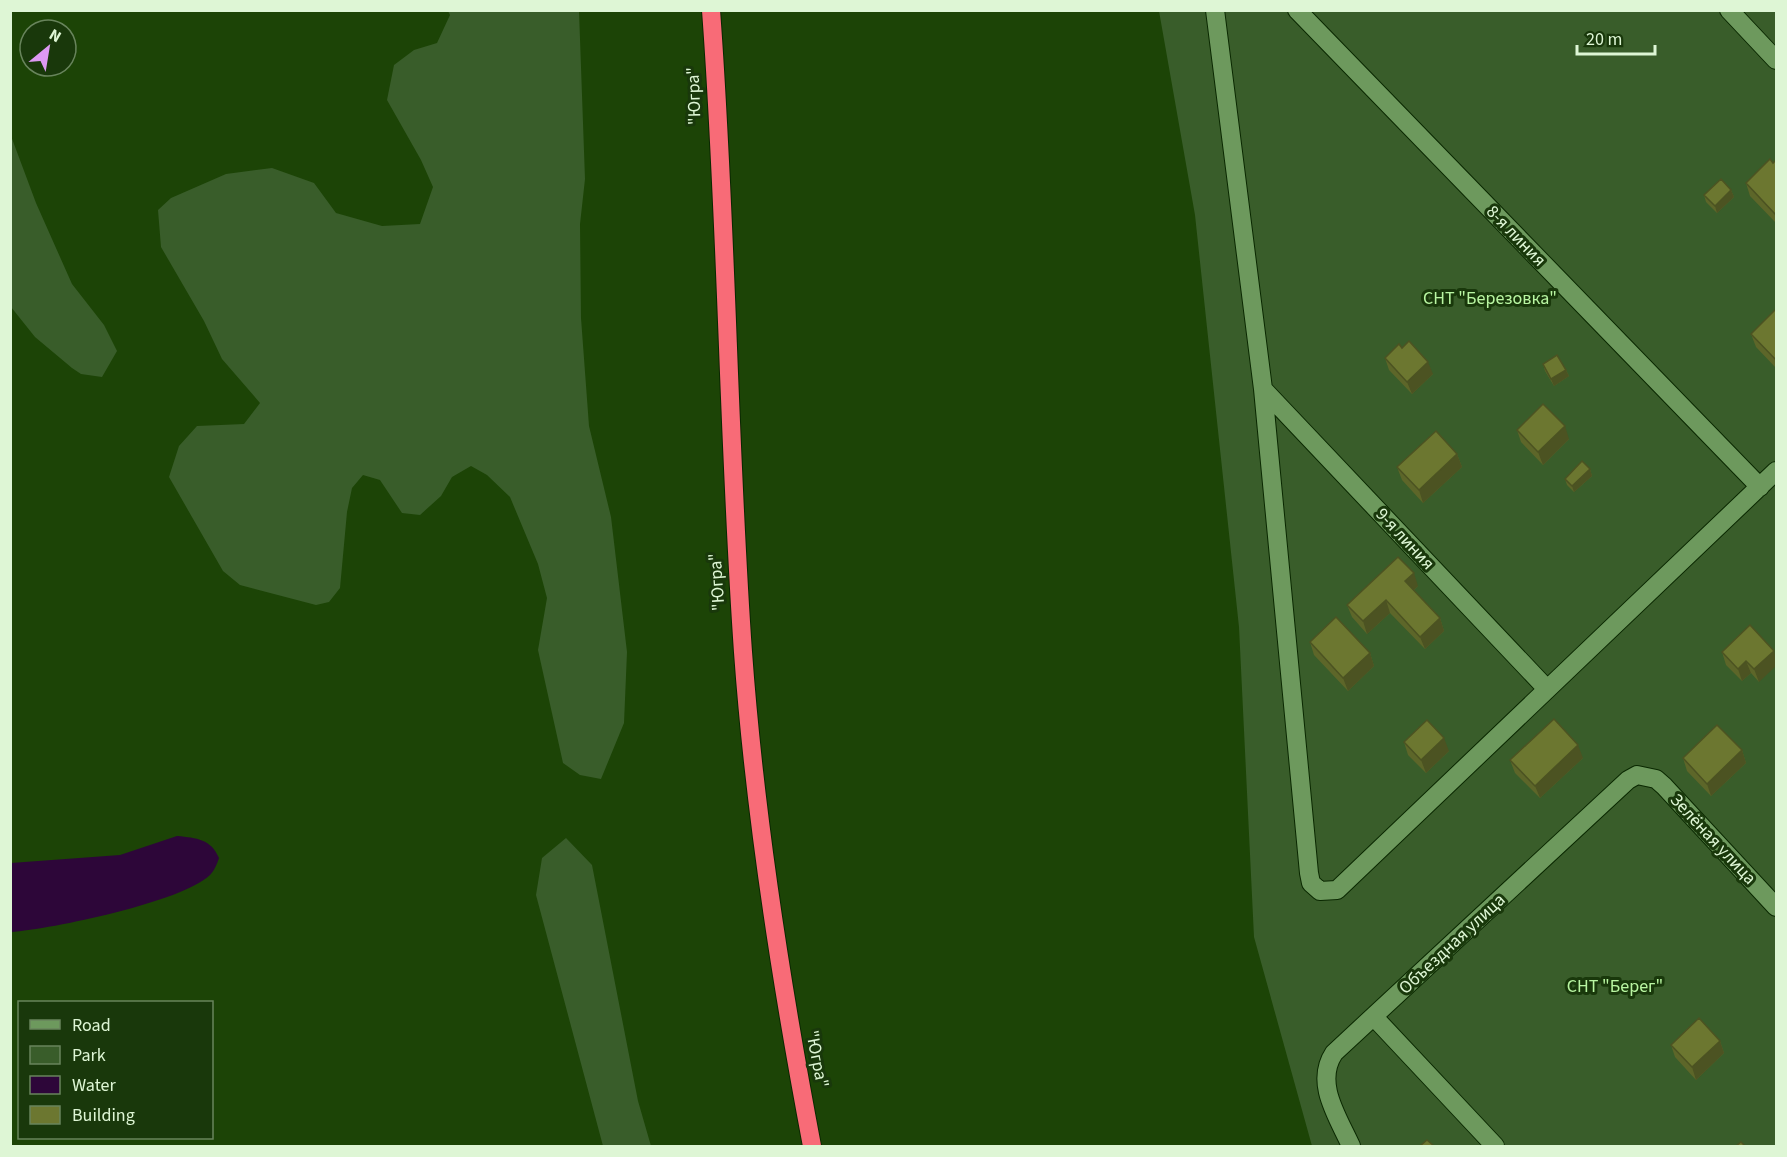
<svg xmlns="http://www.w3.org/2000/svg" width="1787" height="1157" viewBox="0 0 1787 1157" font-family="'Source Sans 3',sans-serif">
<rect width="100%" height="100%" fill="#1c4406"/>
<!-- green -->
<path fill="#395d2a" d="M448,11H579L585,179L580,224L581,318L589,426L611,517L627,652L624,723L601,779L580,775L563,763L538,650L547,598L538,564L510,497L487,475L471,466L452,477L441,496L420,515L402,513L380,480L363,475L352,488L347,512L340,588L329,602L316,605L240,585L223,571L169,477L179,446L197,426L244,424L260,403L222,359L204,321L161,247L158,210L171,198L226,174L272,168L314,183L336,213L382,226L420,224L433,187L421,160L387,100L394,65L414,50L437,43L450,15Z
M1159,11H1776V1146H1312L1254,937L1239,627L1195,215Z
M10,118L11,136L36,203L72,284L104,325L117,351L102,377L81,374L72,368L35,337L11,307Z
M566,838L592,865L638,1101L651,1146H603L536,895L542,858Z"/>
<!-- water -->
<path fill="#2d0639" d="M177,836C197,838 211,839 219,858C217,864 214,871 210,875C182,902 52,929 11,932V863L120,855Z"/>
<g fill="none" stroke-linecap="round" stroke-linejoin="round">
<defs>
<path id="street" d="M1215,10L1263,389L1309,873L1311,883L1320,891L1337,890L1776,471
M1297,10L1760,487
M1729,10L1776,60
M1263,389L1547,689
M1374,1017L1495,1146
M1351,1146C1338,1117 1314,1083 1334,1053L1628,780L1637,775L1656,779L1664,786L1776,907"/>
<path id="highway" d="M711,10C727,224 728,439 743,652C755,819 781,983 812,1146"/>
</defs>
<!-- street casing -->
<use href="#street" stroke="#0a2800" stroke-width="20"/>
<!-- highway casing -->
<use href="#highway" stroke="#0a2800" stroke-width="20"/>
<!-- street -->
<use href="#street" stroke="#6d995d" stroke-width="18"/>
<!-- highway -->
<use href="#highway" stroke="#f86b77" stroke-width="18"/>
</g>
<!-- wall -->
<path fill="#5d6629" d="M1776,160V223L1750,196L1746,183Z
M1731,190L1734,197L1717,213L1706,202L1704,195Z
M1776,309V368L1756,347L1751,334Z
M1385,358L1433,374L1412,394L1389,370Z
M1543,364L1566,370L1569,376L1554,386L1545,371Z
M1517,430L1569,439L1543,465L1521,442Z
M1457,454L1462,467L1423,503L1402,480L1397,467Z
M1590,469L1592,476L1574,492L1567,485L1565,479Z
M1418,586L1414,590L1440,618L1444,631L1425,649L1390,613L1367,634L1352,617L1347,605Z
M1750,625L1759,682L1751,673L1742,681L1726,665L1722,652Z
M1310,642L1370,653L1374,666L1348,691L1314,655Z
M1404,742L1449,751L1426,773L1408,755Z
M1742,750L1746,763L1711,796L1687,771L1683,758Z
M1583,758L1540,798L1515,773L1510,760Z
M1720,1041L1724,1053L1696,1080L1675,1057L1671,1045Z"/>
<!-- shaded-wall -->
<path fill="#4c5322" d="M1731,190L1734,197L1717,213L1715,206Z
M1428,362L1433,374L1412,394L1407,382Z
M1566,370L1569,376L1554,386L1551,379Z
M1565,426L1569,439L1543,465L1538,452Z
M1457,454L1462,467L1423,503L1419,490Z
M1590,469L1592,476L1574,492L1572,486Z
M1414,573L1418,586L1410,594L1405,581Z
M1386,600L1390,613L1367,634L1363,621Z
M1440,618L1444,631L1425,649L1420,637Z
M1774,651L1776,657V666L1759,682L1754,669Z
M1370,653L1374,666L1348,691L1343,678Z
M1746,661L1751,673L1742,681L1738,669Z
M1444,738L1449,751L1426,773L1421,760Z
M1578,745L1583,758L1540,798L1535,786Z
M1742,750L1746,763L1711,796L1707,784Z
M1720,1041L1724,1053L1696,1080L1692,1067Z"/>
<!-- building -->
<path fill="#6c7730" stroke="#4c5322" stroke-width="1.5" d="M1770,159L1773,163L1776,160V215L1746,183Z
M1721,179L1731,190L1715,206L1704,195Z
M1776,309V360L1751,334Z
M1409,341L1428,362L1407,382L1385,358L1399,344L1402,348Z
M1557,355L1566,370L1551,379L1543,364Z
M1543,404L1565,426L1538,452L1517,430Z
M1436,431L1457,454L1419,490L1397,467Z
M1582,461L1590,469L1572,486L1565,479Z
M1398,557L1414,573L1405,581L1440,618L1420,637L1386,600L1363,621L1347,605Z
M1336,617L1370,653L1343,678L1310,642Z
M1750,625L1774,651L1754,669L1746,661L1738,669L1722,652Z
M1554,719L1578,745L1535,786L1510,760Z
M1427,720L1444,738L1421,760L1404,742Z
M1717,725L1742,750L1707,784L1683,758Z
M1699,1018L1720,1041L1692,1067L1671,1045Z
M1427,1140L1434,1146H1420Z
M1741,1142L1745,1146H1736Z"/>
<g text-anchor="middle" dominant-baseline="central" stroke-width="6" stroke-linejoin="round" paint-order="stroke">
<!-- street labels -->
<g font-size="18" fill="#def6d5" stroke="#19380b">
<text transform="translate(694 96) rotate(-92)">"Югра"</text>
<text transform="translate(1516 236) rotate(46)">8-я линия</text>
<text transform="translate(1405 539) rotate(47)">9-я линия</text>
<text transform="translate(717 582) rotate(-94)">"Югра"</text>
<text transform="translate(1713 839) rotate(47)">Зелёная улица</text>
<text transform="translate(1452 944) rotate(-43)">Объездная улица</text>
<text transform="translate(817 1059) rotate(79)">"Югра"</text>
</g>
<!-- park labels -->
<g font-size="18" fill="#b9f6a2" stroke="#19380b">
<text x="1490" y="298">СНТ "Березовка"</text>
<text x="1615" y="986">СНТ "Берег"</text>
</g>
</g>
<!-- border -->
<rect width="1787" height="1157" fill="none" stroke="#def6d5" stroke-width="24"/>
<!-- legend -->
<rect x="18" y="1001" width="195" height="138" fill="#19380b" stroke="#68845c" stroke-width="1.5"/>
<rect x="30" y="1020" width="30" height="9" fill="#6d995d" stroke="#68845c" stroke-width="1.5"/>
<text x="72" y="1031" font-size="18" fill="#def6d5">Road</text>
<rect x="30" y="1046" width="30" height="18" fill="#395d2a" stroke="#68845c" stroke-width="1.5"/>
<text x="72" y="1061" font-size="18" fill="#def6d5">Park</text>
<rect x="30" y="1076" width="30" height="18" fill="#2d0639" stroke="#68845c" stroke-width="1.5"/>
<text x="72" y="1091" font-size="18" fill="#def6d5">Water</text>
<rect x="30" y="1106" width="30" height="18" fill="#6c7730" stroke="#68845c" stroke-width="1.5"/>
<text x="72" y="1121" font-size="18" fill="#def6d5">Building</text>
<!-- north arrow -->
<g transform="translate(48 48) rotate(30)"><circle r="28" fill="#19380b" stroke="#68845c" stroke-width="1.5"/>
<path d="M0-4.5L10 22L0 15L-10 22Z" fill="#dd99f3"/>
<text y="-9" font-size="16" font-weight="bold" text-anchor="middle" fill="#def6d5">N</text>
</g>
<!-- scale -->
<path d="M1577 45v9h78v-9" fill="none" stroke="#def6d5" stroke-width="3"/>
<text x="1586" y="45" font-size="18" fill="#def6d5" stroke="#19380b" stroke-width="4.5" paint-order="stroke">20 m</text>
</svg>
